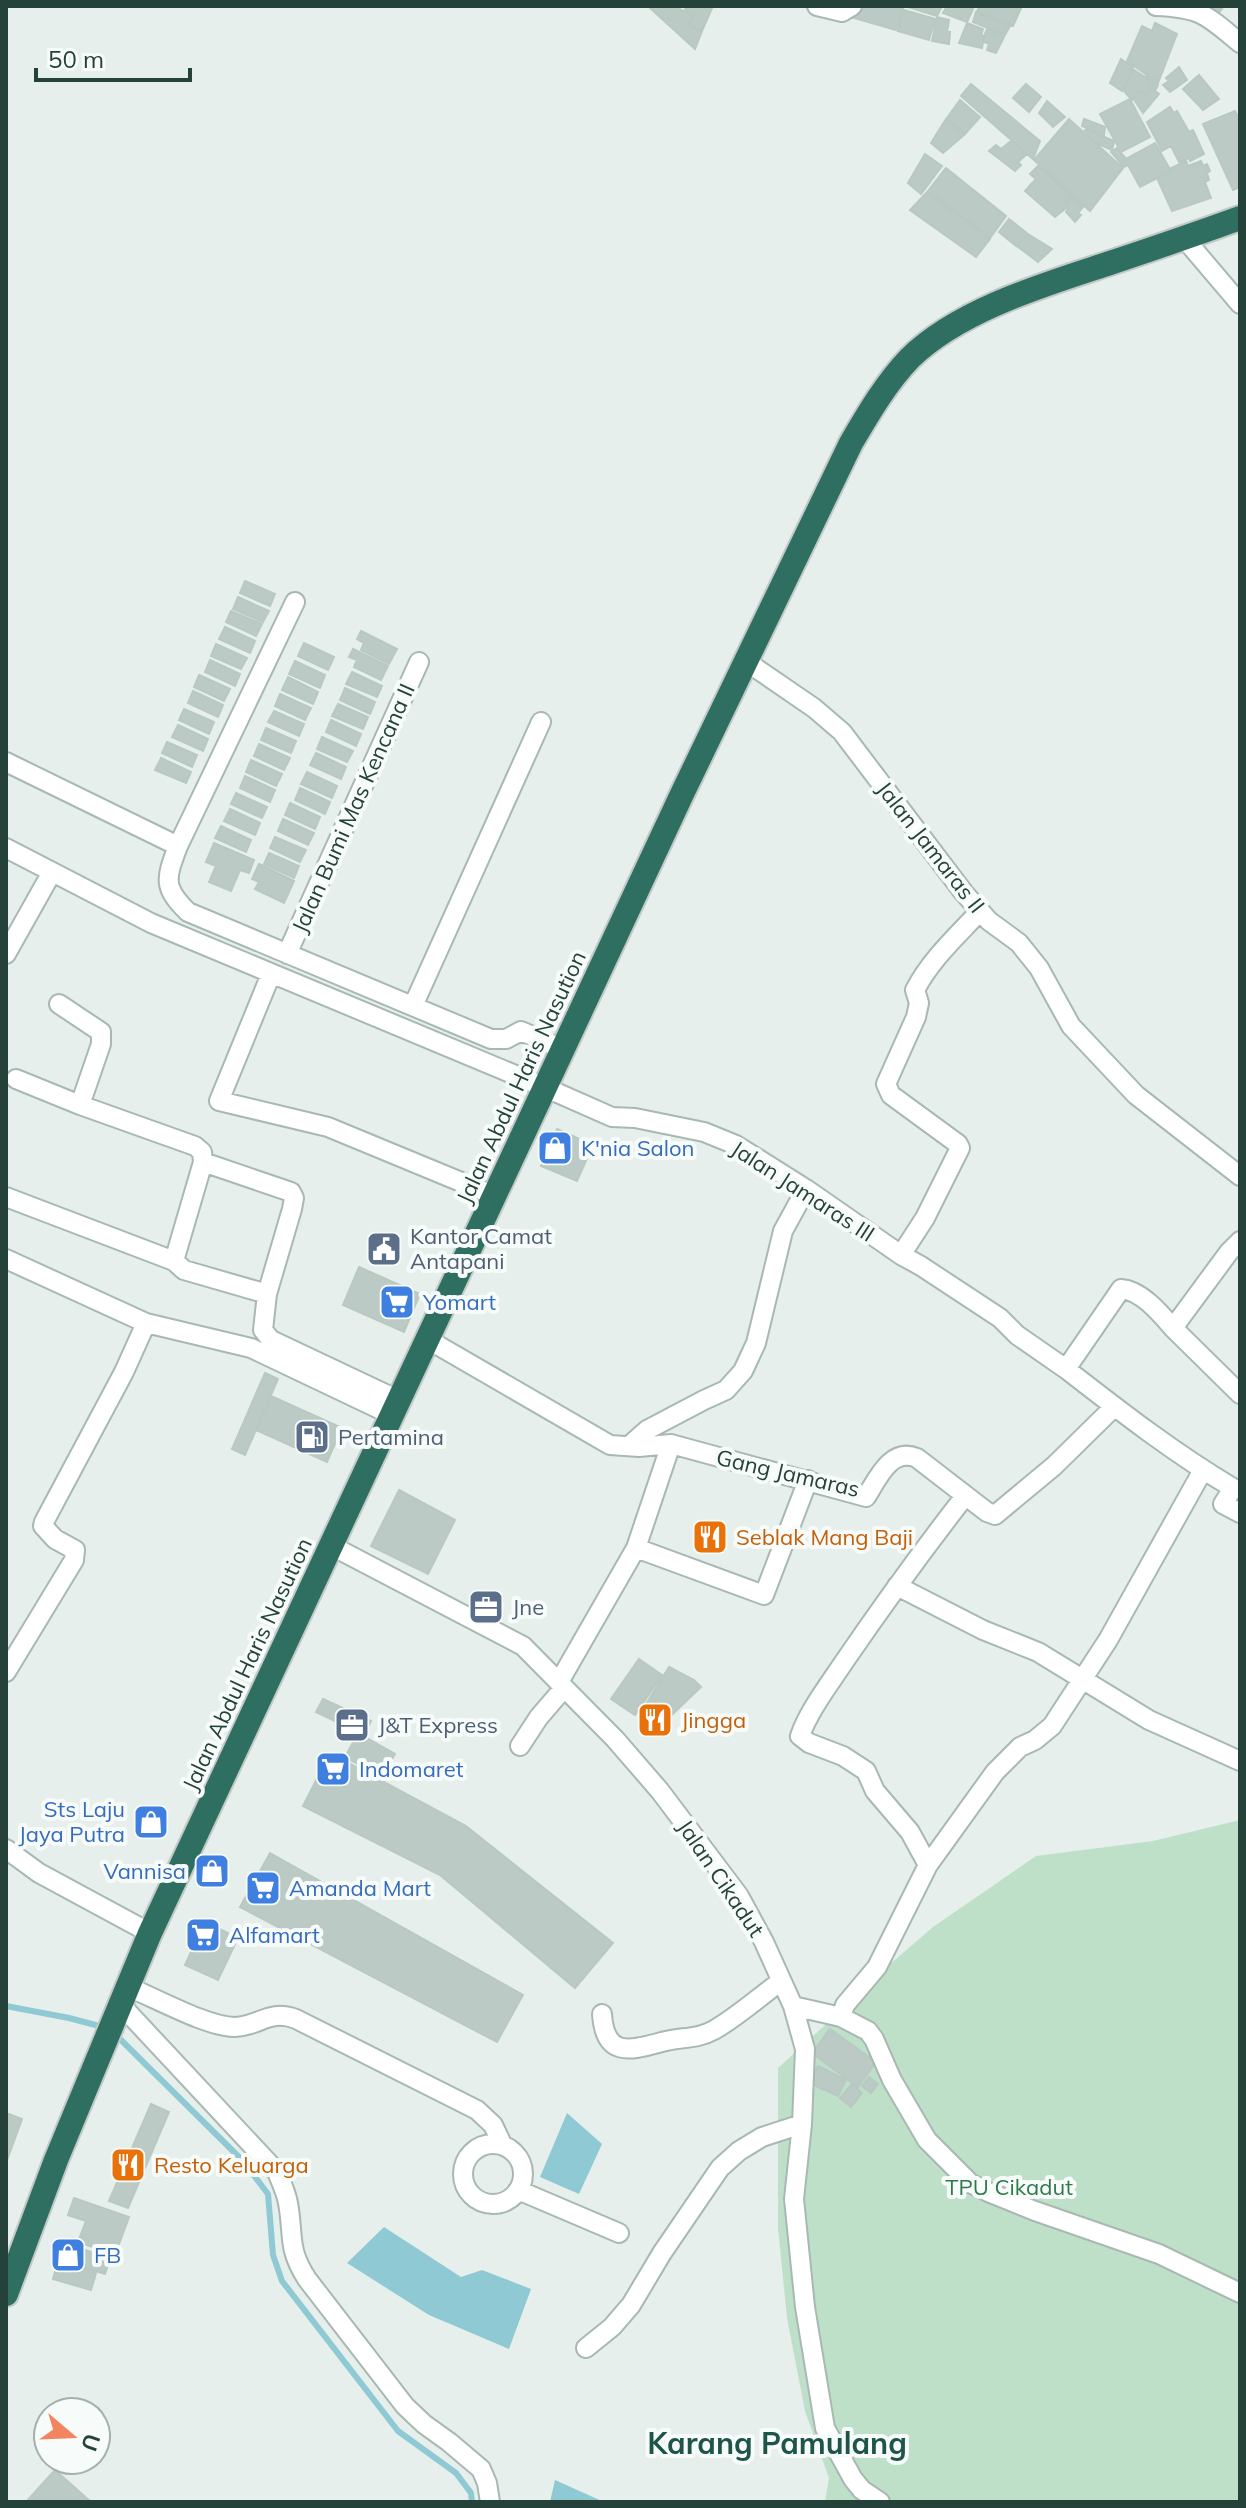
<svg xmlns="http://www.w3.org/2000/svg" width="1246" height="2508" viewBox="0 0 1246 2508" font-family="Mulish,sans-serif">
<rect width="100%" height="100%" fill="#e6efeb"/>
<!-- green -->
<path fill="#bfe0c8" d="M1240,1820V2502H825L829,2478L805,2411L787,2318L778,2228V2068L835,2016L874,1978L933,1927L1036,1856L1153,1841Z"/>
<!-- water -->
<path fill="#8ec9d4" d="M567,2113L602,2144L579,2194L540,2177Z
M384,2227L461,2277L482,2270L531,2289L509,2349L429,2315L347,2263Z
M555,2480L604,2502H550Z"/>
<g fill="none" stroke-linecap="round" stroke-linejoin="round">
<!-- stream -->
<path stroke="#8ec9d4" stroke-width="6" d="M6,2006L69,2018L103,2027
M113,2032L243,2161L268,2194L273,2255L282,2281L398,2431L456,2473L471,2493L472,2502"/>
</g>
<!-- building -->
<path fill="#bbcac4" stroke="#b8c9c2" stroke-width="2" d="M651,6H681L679,9L693,15L688,26L702,31L695,49L650,8Z
M686,6H713L702,31L689,25L694,14L685,10Z
M855,6H896L903,8L896,30L851,17Z
M905,6H942L937,16Z
M947,6H967L973,9L967,22L943,13Z
M980,6H1022L1013,26L977,11Z
M1205,6H1224L1218,14Z
M904,10L935,19L929,40L898,31Z
M976,12L1010,26L1005,35L973,22Z
M937,17L949,20L947,32H950L949,44L932,41Z
M967,23L983,29L981,35L984,36L982,48L959,43Z
M1155,23L1177,34L1158,83L1127,61L1142,26L1152,31Z
M987,29L1004,37L996,53L987,50L989,44L982,41Z
M1121,59L1133,67L1122,91L1110,83Z
M1179,67L1187,80L1170,92L1163,85L1169,81L1166,78Z
M1133,69L1154,83L1146,95L1138,90L1132,100L1124,91Z
M1199,75L1219,99L1203,110L1183,89Z
M1145,76L1158,85L1155,91L1159,94L1143,113L1133,98L1138,90L1146,95L1154,83Z
M971,84L1040,141L1033,159L961,96Z
M1026,84L1041,97L1029,112L1013,98Z
M1130,99L1150,137L1121,152L1100,114Z
M960,100L980,117L965,134L947,118Z
M1047,101L1065,117L1053,127L1039,113Z
M1170,107L1174,113L1177,111L1189,132L1193,130L1204,154L1190,161L1189,158L1179,162L1171,146L1162,151L1147,122Z
M1235,111L1240,121V187L1233,190L1203,124Z
M946,119L964,135L943,153L931,143Z
M1069,119L1123,168L1090,211L1034,160Z
M1084,119L1105,127L1104,135L1082,126Z
M1086,129L1114,141L1112,150L1096,143L1084,132Z
M1011,141L1027,154L1018,162L1021,165L1015,171L989,151L996,145L1001,149Z
M1155,143L1171,171L1140,187L1128,165L1124,167L1111,152L1117,148L1126,159Z
M925,154L942,166L921,194L908,183Z
M1186,161L1188,166L1201,161L1203,166L1207,164L1210,171L1207,173L1209,180L1205,182L1211,198L1172,211L1157,178L1171,171L1169,169Z
M1038,166L1071,196L1062,206L1065,209L1055,217L1025,191L1036,179L1030,174Z
M946,168L1006,216L990,238L928,191Z
M927,192L990,239L976,257L910,210Z
M1072,197L1083,207L1078,213L1081,215L1075,222L1066,212L1068,209L1065,206Z
M1009,219L1028,234L1016,246L999,232Z
M1028,234L1052,249L1038,262L1017,246Z
M245,581L275,594L270,606L240,593Z
M238,597L269,611L263,622L233,609Z
M231,611L262,624L256,636L226,622Z
M225,627L255,641L250,653L219,639Z
M361,631L397,649L389,664L361,650L364,643L357,639Z
M304,643L334,657L328,670L298,656Z
M216,644L247,658L241,669L211,656Z
M353,649L388,666L381,680L354,667L357,660L349,657Z
M210,660L240,674L235,686L205,672Z
M295,661L325,675L320,688L289,674Z
M352,672L382,686L377,697L346,684Z
M199,675L230,689L224,701L194,687Z
M288,677L318,692L313,704L282,690Z
M345,688L375,702L370,714L340,700Z
M193,691L223,705L218,717L188,703Z
M280,694L311,708L305,720L275,706Z
M338,704L368,717L363,729L332,716Z
M184,709L214,722L209,734L179,720Z
M274,711L304,724L299,736L268,722Z
M331,720L361,734L356,746L326,732Z
M178,725L208,739L203,751L172,737Z
M266,728L296,741L291,753L261,740Z
M322,737L353,751L347,762L317,749Z
M167,742L197,755L192,767L162,753Z
M259,744L290,758L284,770L254,756Z
M316,753L346,767L341,779L310,765Z
M161,758L191,772L186,783L155,770Z
M251,760L282,774L276,786L246,772Z
M307,772L337,786L332,798L301,784Z
M245,776L275,790L270,802L240,788Z
M300,788L330,802L325,814L295,800Z
M236,793L267,807L262,818L231,804Z
M290,803L320,817L315,829L285,815Z
M230,809L260,823L255,835L224,821Z
M283,819L314,833L308,845L278,831Z
M221,826L251,840L246,852L215,838Z
M275,837L306,850L300,862L270,848Z
M214,843L254,860L249,873L240,870L231,891L209,882L216,866L206,862Z
M269,853L299,866L294,878L264,864Z
M259,864L294,881L284,903L255,889L259,882L252,879Z
M557,1129L593,1145L577,1181L541,1166Z
M359,1267L420,1294L404,1332L343,1305Z
M265,1373L278,1379L245,1455L232,1449Z
M271,1396L342,1428L327,1462L256,1430Z
M399,1490L455,1520L428,1574L371,1546Z
M639,1659L662,1675L635,1715L611,1699Z
M669,1667L694,1680L701,1687L658,1728L641,1712Z
M323,1699L371,1721L364,1735L316,1712Z
M358,1733L395,1754L382,1777L345,1757Z
M330,1753L466,1826L613,1943L575,1988L440,1875L303,1806Z
M270,1853L523,1995L497,2042L240,1907Z
M205,1922L238,1938L218,1980L185,1965Z
M830,2029L876,2062L858,2087L812,2053Z
M818,2066L846,2080L838,2096L809,2083Z
M869,2077L878,2084L871,2093L862,2086Z
M852,2084L862,2093L851,2107L840,2098Z
M151,2104L169,2112L128,2208L109,2201Z
M6,2113L22,2119L6,2163Z
M74,2198L129,2217L115,2255L78,2242L86,2221L68,2215Z
M67,2244L110,2258L105,2274L62,2260Z
M58,2261L96,2273L91,2290L53,2279Z
M55,2470L91,2502H26Z"/>
<g fill="none" stroke-linecap="round" stroke-linejoin="round">
<defs>
<path id="street" d="M817,6L842,12L852,6
M1156,6C1202,8 1206,15 1240,43
M1184,238L1240,304
M295,602L178,846C166,878 162,887 188,912L491,1039H506L521,1031L562,1049
M747,662L814,708L842,732L964,893L989,921L1019,943L1039,968L1071,1026L1136,1095L1240,1176
M6,762L178,846
M6,848L151,923L544,1087L612,1117L635,1118L704,1132L736,1145L806,1189L901,1255L921,1266L1000,1318L1017,1335L1066,1369L1121,1289C1141,1290 1161,1314 1173,1328L1229,1252L1240,1241
M6,954L52,872
M287,954L419,662
M271,974L219,1101L328,1127L495,1196
M59,1004L101,1032V1044L80,1105
M413,1006L541,722
M16,1079L80,1105L195,1146L202,1152L203,1162L291,1192L294,1198L292,1209L267,1294L263,1330L271,1340L398,1400
M203,1162L174,1261L184,1270L267,1294
M6,1197L174,1261
M901,1255L925,1218L960,1148L958,1144L891,1095L886,1084L916,1017L919,1003L915,990C931,959 957,936 980,911
M6,1259L146,1323L251,1348L392,1415
M1173,1328L1240,1394
M427,1339L610,1445L639,1447L671,1444L866,1497C878,1478 891,1447 917,1458L987,1512L995,1515L1054,1466L1114,1407
M1066,1369C1120,1411 1174,1453 1233,1488L1223,1504L1240,1513
M629,1446L647,1430L704,1400L726,1390L743,1371L756,1343L783,1231L806,1189
M330,1545L523,1646L615,1739L660,1791L739,1896L764,1942L793,2006L805,2049L802,2124L794,2199L805,2307L825,2428L853,2479L862,2490L880,2502
M636,1548L764,1595L808,1480
M897,1586L983,1630L1038,1652L1149,1720L1240,1761
M6,1672L74,1560L75,1550L55,1539L43,1526L44,1522L124,1372L146,1323
M559,1682L636,1548L671,1444
M520,1746L539,1717L564,1688
M6,1849L39,1873L150,1933
M928,1865L910,1832L875,1791L866,1771L843,1756L809,1743L800,1736C808,1712 830,1683 844,1662C883,1605 923,1550 965,1496
M128,1987C156,1998 207,2027 235,2027C260,2026 269,2009 296,2019L477,2110L493,2125L502,2144
M121,2005L277,2172C281,2182 286,2192 288,2203C294,2236 287,2248 307,2279L405,2406L424,2424L449,2442L481,2469L487,2483L490,2502
M793,2006L841,2017L868,2031L874,2039L892,2080L927,2140L970,2183L988,2192L1035,2211L1159,2254L1240,2293
M602,2014C605,2061 634,2049 666,2041C683,2037 698,2039 714,2030C737,2017 759,1997 780,1982
M841,2017L845,2005L877,1967L928,1865L995,1772L1020,1747L1035,1740L1052,1726L1108,1640L1203,1470
M463 2174a30 30 0 1 1 60 0a30 30 0 1 1-60 0Z
M518,2190L619,2233
M586,2348L612,2327L631,2305L662,2253L720,2168L739,2151L762,2137L802,2124"/>
<path id="highway" d="M6,2294L56,2160L150,1933L682,794L851,443C868,414 886,383 910,358C959,310 1043,285 1107,264C1152,249 1196,234 1240,218"/>
</defs>
<!-- street casing -->
<use href="#street" stroke="#a8b8b2" stroke-width="22"/>
<!-- highway casing -->
<use href="#highway" stroke="#c2cac8" stroke-width="28"/>
<!-- street -->
<use href="#street" stroke="#fff" stroke-width="18"/>
<!-- highway -->
<use href="#highway" stroke="#2f6f62" stroke-width="24"/>
</g>
<!-- icons -->
<defs>
<symbol id="shop-square" viewBox="-11 -11 22 22"><rect x="-9" y="-9" width="18" height="18" rx="4" fill="#3f7fe0" stroke="#f7fbf9"/><path d="M-5-2.5h2.3a2.7 3.5 0 0 1 5.4 0H5L5.5 6h-11ZM-1.5-2.5h3a1.5 2.3 0 0 0-3 0Z" fill="#fff"/></symbol>
<symbol id="civic-square" viewBox="-11 -11 22 22"><rect x="-9" y="-9" width="18" height="18" rx="4" fill="#5c6f8a" stroke="#f7fbf9"/><path d="M-.6-6.5H3V-4.5H.6V-3L4-1V1h2V6H-6V1h2V-1L-.6-3ZM-1.2 2.5V6h2.4V2.5Z" fill="#fff"/></symbol>
<symbol id="supermarket-square" viewBox="-11 -11 22 22"><rect x="-9" y="-9" width="18" height="18" rx="4" fill="#3f7fe0" stroke="#f7fbf9"/><path d="M-6-5.5h2.5l.6 2H6L4.5 2H-2.5L-4.4-4H-6ZM-1.5 3.2a1.3 1.3 0 1 0 .1 0ZM3 3.2a1.3 1.3 0 1 0 .1 0Z" fill="#fff"/></symbol>
<symbol id="fuel-square" viewBox="-11 -11 22 22"><rect x="-9" y="-9" width="18" height="18" rx="4" fill="#5c6f8a" stroke="#f7fbf9"/><path d="M-5.5-6h7V0h2V4h1.3V-2.5L3-4.5l.8-.8L6-3V5H2.5V1h-1V6h-7ZM-4.2-4.7v3.2H.2V-4.7Z" fill="#fff"/></symbol>
<symbol id="restaurant-square" viewBox="-11 -11 22 22"><rect x="-9" y="-9" width="18" height="18" rx="4" fill="#e8710a" stroke="#f7fbf9"/><path d="M-5-6h1v4h1v-4h1v4h1v-4h1v5L-1.5 .5V6h-2V.5L-5-1ZM5-6V6H3V1.5H1.5Q1.5-4 5-6Z" fill="#fff"/></symbol>
<symbol id="office-square" viewBox="-11 -11 22 22"><rect x="-9" y="-9" width="18" height="18" rx="4" fill="#5c6f8a" stroke="#f7fbf9"/><path d="M-6-3h4V-5.5h4V-3h4V5H-6ZM-1-4.5V-3h2v-1.5ZM-6 0V1H6V0Z" fill="#fff"/></symbol>
</defs>
<g fill-rule="evenodd">
<use href="#shop-square" x="535" y="1128" width="40" height="40"/>
<use href="#civic-square" x="364" y="1229" width="40" height="40"/>
<use href="#supermarket-square" x="377" y="1282" width="40" height="40"/>
<use href="#fuel-square" x="292" y="1417" width="40" height="40"/>
<use href="#restaurant-square" x="690" y="1517" width="40" height="40"/>
<use href="#office-square" x="466" y="1587" width="40" height="40"/>
<use href="#restaurant-square" x="635" y="1700" width="40" height="40"/>
<use href="#office-square" x="332" y="1705" width="40" height="40"/>
<use href="#supermarket-square" x="313" y="1749" width="40" height="40"/>
<use href="#shop-square" x="131" y="1802" width="40" height="40"/>
<use href="#shop-square" x="192" y="1851" width="40" height="40"/>
<use href="#supermarket-square" x="243" y="1868" width="40" height="40"/>
<use href="#supermarket-square" x="183" y="1915" width="40" height="40"/>
<use href="#restaurant-square" x="108" y="2145" width="40" height="40"/>
<use href="#shop-square" x="48" y="2235" width="40" height="40"/>
</g>
<g text-anchor="middle" dominant-baseline="central" stroke-width="8" stroke-linejoin="round" paint-order="stroke">
<!-- street labels -->
<g font-size="22" fill="#24423a" stroke="#f7fbf9">
<text transform="translate(353 808) rotate(-66)">Jalan Bumi Mas Kencana II</text>
<text transform="translate(931 847) rotate(52)">Jalan Jamaras II</text>
<text transform="translate(521 1077) rotate(-65)">Jalan Abdul Haris Nasution</text>
<text transform="translate(803 1191) rotate(33)">Jalan Jamaras III</text>
<text transform="translate(788 1473) rotate(13)">Gang Jamaras</text>
<text transform="translate(247 1664) rotate(-65)">Jalan Abdul Haris Nasution</text>
<text transform="translate(721 1878) rotate(56)">Jalan Cikadut</text>
</g>
<!-- shop labels -->
<g font-size="22" fill="#366cbe" stroke="#f7fbf9" text-anchor="start">
<text x="581" y="1148">K'nia Salon</text>
<text x="423" y="1302">Yomart</text>
<text x="359" y="1769">Indomaret</text>
<text x="125" y="1809" text-anchor="end">Sts Laju<tspan x="125" dy="25">Jaya Putra</tspan></text>
<text x="186" y="1871" text-anchor="end">Vannisa</text>
<text x="289" y="1888">Amanda Mart</text>
<text x="229" y="1935">Alfamart</text>
<text x="94" y="2255">FB</text>
</g>
<!-- service labels -->
<g font-size="22" fill="#4e5e75" stroke="#f7fbf9" text-anchor="start">
<text x="410" y="1236">Kantor Camat<tspan x="410" dy="25">Antapani</tspan></text>
<text x="338" y="1437">Pertamina</text>
<text x="512" y="1607">Jne</text>
<text x="378" y="1725">J&amp;T Express</text>
</g>
<!-- food labels -->
<g font-size="22" fill="#c56008" stroke="#f7fbf9" text-anchor="start">
<text x="736" y="1537">Seblak Mang Baji</text>
<text x="681" y="1720">Jingga</text>
<text x="154" y="2165">Resto Keluarga</text>
</g>
<!-- park labels -->
<g font-size="22" fill="#2d7a4b" stroke="#f7fbf9">
<text x="1009" y="2187">TPU Cikadut</text>
</g>
<!-- district labels -->
<g font-size="30" font-weight="bold" fill="#1f5548" stroke="#f7fbf9">
<text x="777" y="2443">Karang Pamulang</text>
</g>
</g>
<!-- border -->
<rect width="1246" height="2508" fill="none" stroke="#24423a" stroke-width="16"/>
<!-- north arrow -->
<g transform="translate(72 2436) rotate(109)"><circle r="38" fill="#f7fbf9" stroke="#a3b1ad" stroke-width="2"/>
<path d="M0-6L14 30L0 20L-14 30Z" fill="#f4845f"/>
<text y="-12" font-size="22" font-weight="bold" text-anchor="middle" fill="#24423a">U</text>
</g>
<!-- scale -->
<path d="M36 68v12h154v-12" fill="none" stroke="#24423a" stroke-width="4"/>
<text x="48" y="68" font-size="24" fill="#24423a" stroke="#f7fbf9" stroke-width="6" paint-order="stroke">50 m</text>
</svg>
